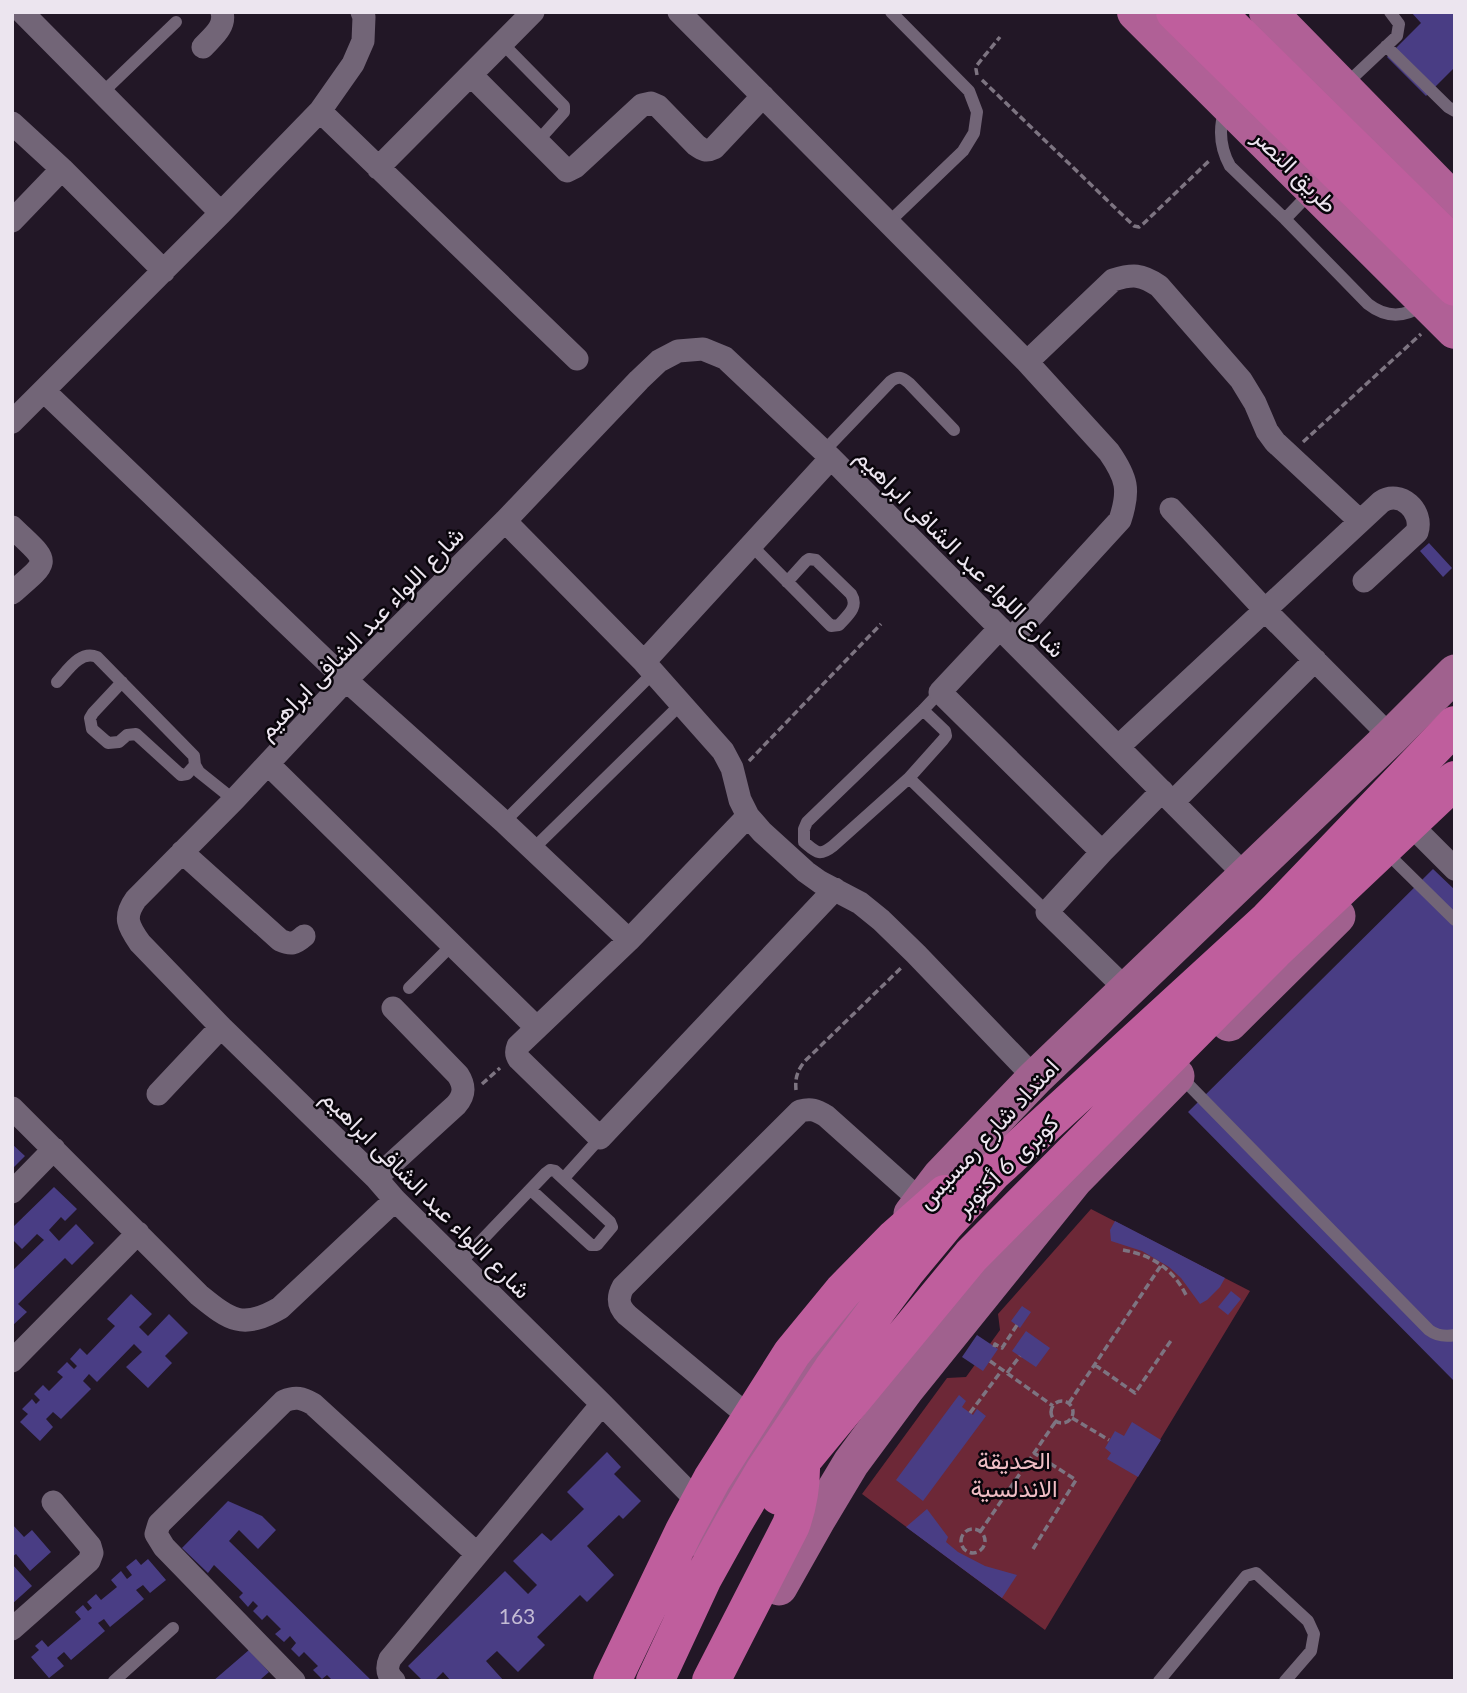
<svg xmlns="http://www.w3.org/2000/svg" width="1467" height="1693" viewBox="0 0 1467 1693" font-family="Lato,Vazirmatn,sans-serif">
<rect width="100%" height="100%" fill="#221726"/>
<!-- green -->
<path fill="#6d2837" d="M1091,1209L1250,1291L1045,1630L862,1494L947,1378L966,1377L1000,1330L998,1314Z"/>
<!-- building -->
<path fill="#493d84" d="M1411,12H1455V67L1426,96L1387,57L1421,23Z
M1429,543L1452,568L1443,577L1420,551Z
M1433,869L1455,890V1382L1188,1112Z
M12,1144L25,1156L12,1169Z
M54,1187L77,1209L65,1221L61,1217L49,1230L59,1241L76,1224L94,1243L72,1265L65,1258L18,1304L27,1312L12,1326V1271L44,1240L37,1234L22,1249L12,1239V1228Z
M1115,1221L1225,1278L1220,1287L1207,1300L1200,1304L1181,1278L1169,1267L1142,1251L1111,1241L1110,1230Z
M1231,1291L1241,1299L1228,1315L1218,1307Z
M131,1294L152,1314L139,1327L148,1336L169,1314L188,1333L165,1356L172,1363L148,1388L126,1367L142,1352L134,1344L97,1382L89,1374L83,1381L91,1389L61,1419L53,1412L46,1419L53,1427L40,1441L20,1422L28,1414L22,1409L32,1399L36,1404L40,1400L34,1394L43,1385L49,1391L63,1377L57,1372L67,1362L74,1369L77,1366L70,1359L80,1348L87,1355L115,1326L107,1319Z
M1022,1306L1031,1312L1020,1328L1011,1321Z
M1026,1331L1050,1348L1036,1367L1012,1351Z
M977,1335L998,1349L983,1371L962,1357Z
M959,1395L966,1401L962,1407L973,1415L977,1409L986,1416L923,1501L896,1480Z
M1132,1422L1161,1440L1138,1477L1107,1459L1111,1453L1105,1448L1115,1431L1124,1436Z
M607,1452L621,1467L614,1474L641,1501L623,1519L619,1515L587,1546L614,1575L587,1602L580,1595L537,1637L545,1645L518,1672L497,1651L486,1661L504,1681H451L443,1672L434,1681H423L408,1666L505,1571L528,1594L537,1585L513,1561L542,1533L551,1541L584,1509L567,1492Z
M228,1501L262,1516L276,1530L258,1549L239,1530L229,1541L372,1681H329L331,1679L327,1675L322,1679L313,1670L318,1666L304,1652L299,1657L291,1649L296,1643L290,1636L284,1642L275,1634L281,1629L267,1615L262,1620L253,1611L258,1606L253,1601L248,1607L239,1597L243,1593L214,1565L208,1573L182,1548Z
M927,1509L948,1537L946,1542L958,1552L985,1566L1017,1575L1002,1598L906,1527Z
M12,1524L24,1537L32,1530L51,1552L30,1571L16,1554L12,1557Z
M136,1559L141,1565L148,1559L166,1580L150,1593L143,1585L136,1590L144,1599L110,1627L104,1619L98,1623L105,1631L71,1660L64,1652L57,1658L64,1666L49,1678L31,1657L39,1650L35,1646L42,1640L48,1647L81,1619L75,1612L83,1605L88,1611L92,1608L87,1602L96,1594L101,1600L117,1587L111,1580L121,1571L127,1579L132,1575L126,1567Z
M12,1564L32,1586L12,1604Z
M249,1650L269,1672L261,1679L263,1681H213Z"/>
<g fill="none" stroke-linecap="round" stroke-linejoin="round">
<!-- path -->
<path stroke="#7d7481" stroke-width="3.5" stroke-dasharray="7 3.5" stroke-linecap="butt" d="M977,75L976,69L977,65L1000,37
M982,80L1134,226L1139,227L1143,224L1211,159
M1303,442L1421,334
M749,761L881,624
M482,1084L500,1068
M796,1090C795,1078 797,1071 805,1061L902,967
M1123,1250C1152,1255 1173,1269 1186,1295
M994,1347L995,1344L1002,1348L1017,1325
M990,1361L1053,1406
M1095,1365L1135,1393L1172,1339
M1007,1373L1020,1356
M1051 1412a11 11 0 1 1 22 0a11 11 0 1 1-22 0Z
M1069,1403L1162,1264
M970,1413L1002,1370
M1072,1418L1109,1440
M961 1541a12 12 0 1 1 24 0a12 12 0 1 1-24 0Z
M980,1532L1056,1421
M1033,1549L1076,1480L1034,1453"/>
<!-- service -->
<path stroke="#726577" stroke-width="12" d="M502,43L564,106V112L537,142
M1386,46L1448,107L1455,111
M1346,84L1397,36L1399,24L1390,12
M102,93L176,22
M1225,109C1218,130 1220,148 1230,166L1285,219L1368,304C1386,318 1404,318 1423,305
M1285,219L1312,191
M889,222L963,151L974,133L977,112L969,91L891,12
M824,451L891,381C899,376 902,377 909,383L954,430
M751,545L828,623L831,626L839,625C848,615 859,607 851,594L816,560L809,559L806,561L787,582
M57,682C68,670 80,650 97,657L194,756L195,765L199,772L234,800
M122,682L93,713L90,718L92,729L108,743L119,742L127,735L136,734L181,775L187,774L195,765
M923,710L945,731L946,736L943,740L909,778L833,846C819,857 816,852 804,842V829L807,822L923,710L940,692
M909,778L1047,912
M504,822L653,673
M532,850L680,705
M1393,859L1455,920
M409,988L452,945
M1179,1075L1429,1330C1437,1336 1445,1337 1455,1335
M564,1178L600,1138
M460,1263L546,1173L550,1170L555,1171L610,1222L612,1227L597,1245H591L531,1190
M114,1681L173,1628
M1159,1681L1246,1576L1256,1573L1308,1621L1314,1634L1311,1651L1285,1681"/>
<!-- minor -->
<path stroke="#726577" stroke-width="23" d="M22,12L221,213
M679,12L1027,362L1109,452C1127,478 1130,490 1120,520L1011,639
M203,47C212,37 226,27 222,12
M471,75L567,171L575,167L642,105L651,103L658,106L696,145C703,150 706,152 714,148L763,96
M320,111L577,359
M12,123L62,169L164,271
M378,168L533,12
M12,221L62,169
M1027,362L1113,280C1133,274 1141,274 1159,286L1241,380L1255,403L1267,431L1275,442L1360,521
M44,391L346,680L504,822L629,940
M12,422L221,213L320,111L353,64L363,41L364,17L362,12
M1171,509L1265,610L1391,737
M505,521L644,662L723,751L732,768L740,800L748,816L762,832L806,872L820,882L860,903L881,920L916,954L1035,1078
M12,527C49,563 53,558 12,593
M1000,628L940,692L1102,852
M644,662L831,458
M1118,747L1381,502C1400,489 1424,511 1417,532L1364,581
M268,764L537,1028
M1173,802L1315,660
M748,816L629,940L518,1046C516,1051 516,1055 519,1059L600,1138L835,889
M1421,835L1455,869
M182,852L280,940C291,945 295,944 304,936
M1127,990L1047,912L1102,852L1162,791
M158,1094L221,1027
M12,1108L199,1295C230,1320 242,1330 280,1308L395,1200
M376,1178L456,1105C465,1095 465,1086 458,1075L393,1008
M12,1192L54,1149
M12,1361L138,1233
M760,1426L627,1315C618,1306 617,1298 623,1287L800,1111C811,1108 816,1110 826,1116L921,1201
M705,1509L602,1404L395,1200L376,1178L221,1027L140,943C128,926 123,917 136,899L234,800L346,680L505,521L639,380L659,361L678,351L703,349L725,358L831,458L1246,876
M12,1629L89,1561L92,1553L90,1546L53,1502
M294,1681L164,1547L156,1534L159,1524L284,1401C296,1396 302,1398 313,1404L477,1554
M394,1681C387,1674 386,1668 390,1659L602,1404"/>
<!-- primary -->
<path stroke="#a0618e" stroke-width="37" d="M1229,1023L1337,916
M912,1214L941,1176L1035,1078L1391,737L1455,673
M701,1539C741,1459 795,1385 846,1311
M779,1587L818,1518L851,1463L905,1390L1075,1179L1176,1076"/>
<!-- trunk -->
<path stroke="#b06096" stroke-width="38" d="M1136,12L1455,330
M1268,12L1455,203"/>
<!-- motorway -->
<path stroke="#bf5e9d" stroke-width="38" d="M1175,12L1455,287
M1216,12L1455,247
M779,1496L800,1463L971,1256L1274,951L1455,780
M612,1681L684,1531L712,1479L792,1353L843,1291L894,1239L945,1194
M655,1681L703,1578L733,1524L765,1470L832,1370L906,1271L945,1224L992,1173L1268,920L1455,725
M711,1681L791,1525C798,1505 801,1490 801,1469"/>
</g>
<g text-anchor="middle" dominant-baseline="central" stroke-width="5" stroke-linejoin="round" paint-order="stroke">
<!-- number labels -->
<g font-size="21" fill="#c3bbd4">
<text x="517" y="1615">163</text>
</g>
<!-- street labels -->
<g font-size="24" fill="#ece5ef" stroke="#09050b">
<text transform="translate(1296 170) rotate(45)">طريق النصر</text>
<text transform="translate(961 552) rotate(45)">شارع اللواء عبد الشافى ابراهيم</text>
<text transform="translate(360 632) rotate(-46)">شارع اللواء عبد الشافى ابراهيم</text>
<text transform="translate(987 1133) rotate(-47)">امتداد شارع رمسيس</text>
<text transform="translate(1006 1164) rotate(-44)">كوبرى 6 أكتوبر</text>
<text transform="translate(427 1193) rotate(45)">شارع اللواء عبد الشافى ابراهيم</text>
</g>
<!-- park labels -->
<g font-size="24" fill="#efbdc4" stroke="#09050b">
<text x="1014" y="1459">الحديقة<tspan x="1014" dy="28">الاندلسية</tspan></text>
</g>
</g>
<!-- border -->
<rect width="1467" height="1693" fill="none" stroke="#ece5ef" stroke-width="28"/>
</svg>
